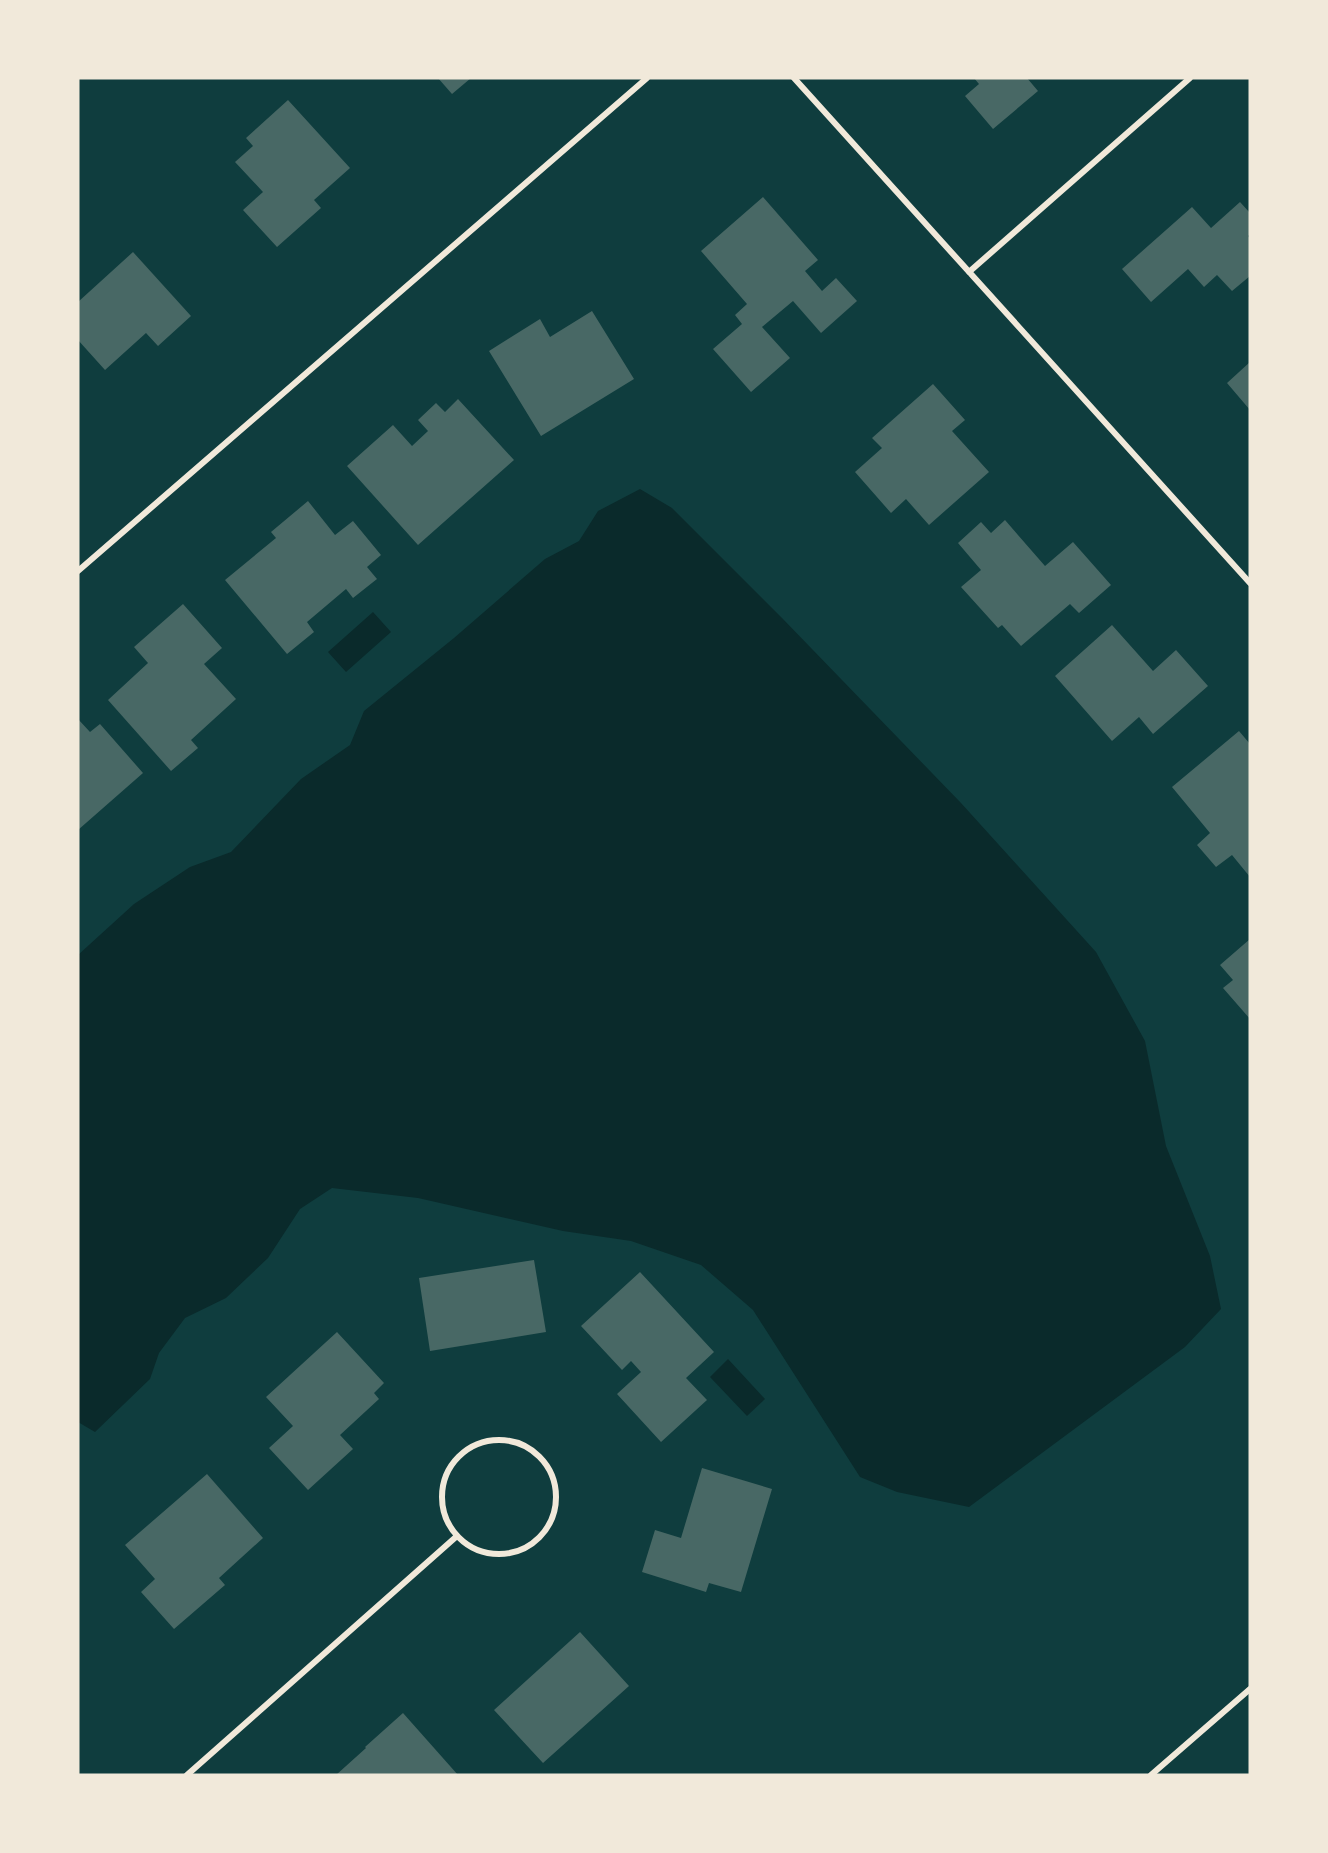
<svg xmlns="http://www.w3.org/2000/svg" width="1328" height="1853" viewBox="0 0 1328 1853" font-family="'Space Grotesk',sans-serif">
<rect width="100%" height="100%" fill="#0f3d3e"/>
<!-- water -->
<path fill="#0a2a2b" d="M640,489L672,508L782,618L961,803L1096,952L1145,1041L1166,1146L1210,1256L1221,1309L1185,1347L969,1507L897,1492L860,1477L753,1310L701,1265L631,1241L563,1231L418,1198L332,1188L300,1209L268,1258L226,1298L185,1318L159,1353L150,1379L95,1432L78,1422V955L134,904L190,867L231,852L301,779L350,745L364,711L454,638L545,559L579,541L598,511Z
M373,612L391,632L346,672L328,652Z
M728,1359L765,1399L747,1416L710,1377Z"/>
<!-- building -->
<path fill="#486865" d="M438,78H471L452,94Z
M974,78H1027L1038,91L993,129L965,96L979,84Z
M288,100L350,168L314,200L321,208L277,247L243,210L263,192L235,162L253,146L246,138Z
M763,197L818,260L805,271L822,291L836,278L857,301L821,333L793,301L762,327L790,358L751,392L713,349L742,324L735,315L747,304L701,251Z
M1240,202L1250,213V234L1248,236L1250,239V276L1232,291L1217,275L1204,287L1188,269L1151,302L1122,269L1192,207L1211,228Z
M133,252L191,316L158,346L146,333L105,370L78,340V302Z
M592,311L634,379L541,436L489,351L540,319L550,337Z
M1250,362V410L1227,383Z
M933,384L965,420L952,431L989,472L929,525L906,499L891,513L855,472L882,448L872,438Z
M458,399L514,460L418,545L347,466L393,425L412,446L428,431L418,420L436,403L445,412Z
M308,501L335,535L353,521L381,555L367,567L377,579L353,598L346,589L307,622L314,632L287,654L225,580L276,538L271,532Z
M1005,520L1045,566L1073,542L1111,585L1079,613L1070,604L1021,646L1002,625L998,628L961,587L981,570L958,543L981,522L991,533Z
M183,604L222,648L204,664L236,699L191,740L198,748L171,771L108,700L148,663L134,647Z
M1112,625L1153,671L1176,650L1208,686L1153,734L1139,717L1112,741L1055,676Z
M78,719L90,732L100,724L143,773L78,830Z
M1239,731L1250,744V877L1232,855L1216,867L1197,845L1210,833L1172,787Z
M1250,939V1019L1223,988L1233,980L1220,965Z
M534,1260L546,1332L430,1351L419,1278Z
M640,1272L714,1352L686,1378L707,1400L661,1442L617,1394L641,1372L631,1361L622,1370L581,1326Z
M337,1332L384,1383L374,1393L379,1399L340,1435L353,1449L308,1490L269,1448L293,1426L266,1397Z
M702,1468L772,1489L741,1592L709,1583L706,1592L642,1572L655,1530L681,1538Z
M207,1474L263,1538L219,1578L225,1585L174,1629L141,1592L155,1579L125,1545Z
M580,1632L629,1686L543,1763L494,1710Z
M403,1713L458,1775H336L366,1748L365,1747Z"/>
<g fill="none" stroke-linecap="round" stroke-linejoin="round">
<!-- minor -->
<path stroke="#f1e9da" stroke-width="6" d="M794,78L1250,583
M969,272L1190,78
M78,571L647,78
M442 1497a57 57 0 1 1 114 0a57 57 0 1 1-114 0Z
M187,1775L457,1536
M1151,1775L1250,1689"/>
</g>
<!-- border -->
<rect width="1328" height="1853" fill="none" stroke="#f1e9da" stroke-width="159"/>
</svg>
